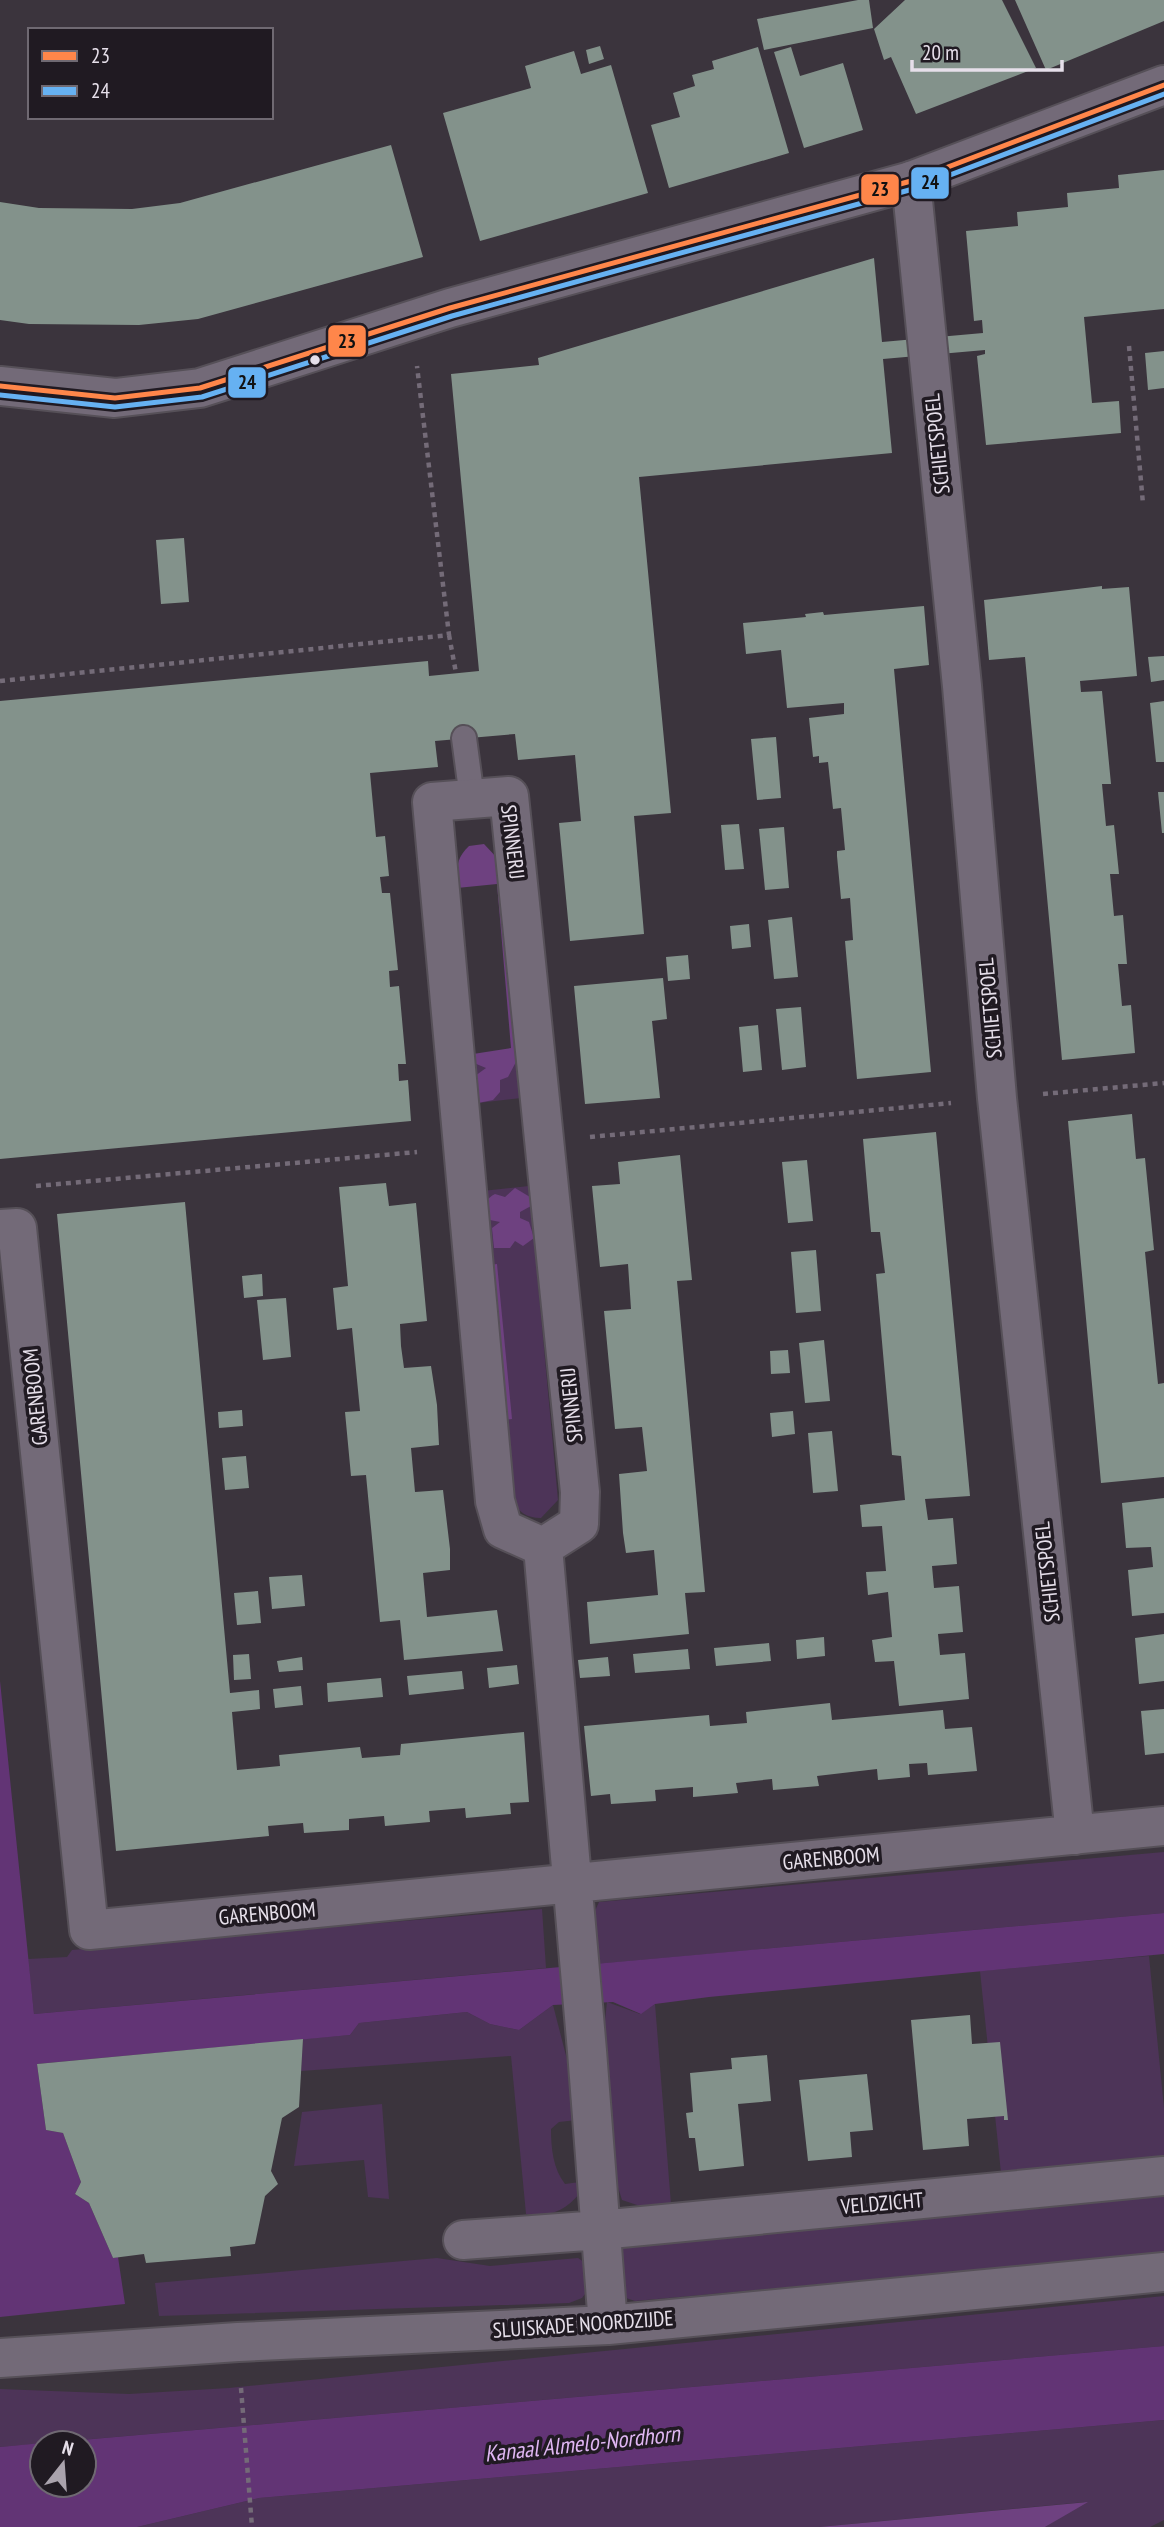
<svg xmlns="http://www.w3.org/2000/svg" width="1164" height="2527" viewBox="0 0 1164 2527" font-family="'PT Sans Narrow',sans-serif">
<rect width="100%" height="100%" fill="#3b343d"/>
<!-- green -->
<path fill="#4d3458" d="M517,1060L521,1098L478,1103L474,1063Z
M529,1186L558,1500L541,1518C526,1518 519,1512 511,1499L482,1191Z
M1164,1852V1913L596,1964L591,1920L599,1902Z
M542,1909L546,1968L34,2014L28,1959L67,1957L72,1950Z
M1149,1956L1164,2108V2160L1001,2173L980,1971Z
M607,2002L640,2014L655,2004L671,2204L646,2208L622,2200L616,2181L601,2057Z
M553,2005L573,2083L577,2120L559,2122L551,2129C551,2148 553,2169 565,2184L580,2182V2193C565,2211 551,2217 526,2214L511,2056L301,2071L303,2039L350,2035L359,2023L467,2012L490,2024L519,2030Z
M382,2104L389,2199L368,2197L364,2160L294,2166L302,2112Z
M1164,2187V2253L635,2301L623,2297L610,2240Z
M437,2258L490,2266L578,2258L584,2262L588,2290L582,2298L569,2303L159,2316L155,2283Z
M1164,2296V2346L0,2447V2389L129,2394L229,2388Z
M1164,2420V2520L1150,2527H1045L1085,2502L819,2527H137L259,2498Z"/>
<!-- forest -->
<path fill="#6e4180" d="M484,844L499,860L517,1060L508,1077L500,1080V1092L493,1100L478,1103L475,1076L486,1068L474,1063L473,1054L511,1048L497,884L457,888C457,870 455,859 469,846Z
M515,1188L530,1197L531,1206L520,1212V1218L529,1222L534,1238L523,1246L515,1241L510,1248H494L492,1228L500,1222L490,1220L484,1212C485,1203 487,1198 495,1194L505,1197Z
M497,1264L512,1419L503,1420L489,1265Z
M1088,2502L1045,2527H819Z"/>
<!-- water -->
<path fill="#623475" d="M0,1681L34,2014L1164,1913V1954L709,1997L655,2004L641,2014L613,2002L553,2005L519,2030L490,2024L467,2012L359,2023L350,2035L37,2064L46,2130L63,2133L81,2182L75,2194L89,2203L113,2258L118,2257L125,2304L0,2317Z
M1164,2346V2420L259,2498L137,2527H0V2447L42,2443V2485H84V2443H47Z"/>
<!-- building -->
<path fill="#83928b" d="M858,0H869L873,28L764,50L757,19Z
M905,0H1002L1036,68L916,114L891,57L884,60L874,29Z
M1015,0H1164V21L1046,70Z
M600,46L604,59L589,64L586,50Z
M758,47L789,153L669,188L651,125L680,117L673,93L695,86L692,75L714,69L712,61Z
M791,47L800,76L843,63L863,130L804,148L774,52Z
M574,51L581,74L611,65L648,193L480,241L443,113L531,88L525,66Z
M391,145L423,257L198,319L139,325L29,324L0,320V202L39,208L132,209L180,203Z
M1164,170V309L1084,317L1092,403L1119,401L1121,433L986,445L977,356L985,354V350L883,359L892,453L639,477L671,813L634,816L644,934L570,941L559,823L581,821L575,755L518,760L515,734L435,741L438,767L370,773L376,837L385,836L389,876L380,877L382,893H390L398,970L389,971L390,987L399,986L406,1064H398L399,1081L408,1080L411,1121L0,1159V701L428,661L429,676L479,671L451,374L539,365L538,358L874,258L882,342L983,333L982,320L974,321L966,231L1018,226L1017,212L1068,207L1067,193L1119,188L1118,175Z
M1164,351V388L1148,390L1145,353Z
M184,538L189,602L161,604L156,540Z
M1102,586V589L1129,587L1137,676L1080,681L1081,692L1102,691L1111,784H1102L1106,826L1114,825L1119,874H1110L1114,916L1123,915L1127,964H1118L1122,1006L1131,1005L1135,1053L1062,1060L1025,657L989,660L984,600Z
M924,606L929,665L894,669L931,1072L857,1079L845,941L853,940L850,898L841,899L837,856V851L845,850L841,808L833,809L828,762L819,763V756L813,757L809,718L844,714V703L787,708L781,650L746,654L743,623L806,617L805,614L823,612L824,615Z
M1164,656V680L1151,682L1148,657Z
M1164,701V762H1156L1150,703Z
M776,737L781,798L757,800L751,739Z
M1158,792H1164V833H1162Z
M739,824L744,869L725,870L721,825Z
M784,827L789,888L765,890L759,829Z
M792,917L798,977L774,979L768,920Z
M749,924L751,947L732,949L730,926Z
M688,955L690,979L668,981L666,957Z
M663,978L667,1019L652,1021L660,1098L585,1104L574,986Z
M801,1007L806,1067L782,1070L776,1009Z
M758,1025L762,1070L743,1072L739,1027Z
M1132,1114L1136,1159L1145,1158L1154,1250L1145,1252L1158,1384L1164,1383V1477L1101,1483L1068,1121Z
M936,1132L970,1496L925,1499L928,1520L953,1518L957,1564L932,1566L934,1588L959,1586L963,1632L938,1634L940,1655L965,1653L969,1699L899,1706L894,1661L875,1662L872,1640L892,1637L888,1592L868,1595L866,1572L886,1571L882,1526L862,1527L860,1505L905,1500L901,1456L892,1455L876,1274L885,1273L880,1232H871L863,1139Z
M680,1155L692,1280L677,1281L705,1592L685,1593L689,1634L590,1644L587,1602L658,1595L654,1550L626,1553L623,1533L619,1474L647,1471L642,1427L615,1429L604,1311L631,1309L628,1264L600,1267L592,1186L620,1184L618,1162Z
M807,1160L813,1221L788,1223L782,1162Z
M386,1183L389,1206L416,1203L427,1321L400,1324L401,1346L404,1368L431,1366L437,1405L439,1445L411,1448L415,1492L443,1490L450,1549V1570L423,1573L427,1617L497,1610L503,1651L404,1660L400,1620L380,1622L366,1475L351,1476L345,1412L360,1411L352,1328L337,1330L333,1288L348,1286L339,1187Z
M185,1202L230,1693L259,1690L260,1709L232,1712L237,1770L280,1766L279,1755L360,1747L362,1758L400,1755L401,1744L524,1732L529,1802L510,1803L511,1814L466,1818L465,1808L429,1811L430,1822L385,1826L384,1816L349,1819V1830L304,1833L303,1823L268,1826L269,1836L116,1851L57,1214Z
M816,1250L821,1311L796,1313L791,1252Z
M262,1274L263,1296L244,1298L242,1276Z
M286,1298L291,1357L263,1360L257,1300Z
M824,1340L830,1401L805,1403L799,1343Z
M788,1350L790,1373L771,1374L770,1351Z
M242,1410L243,1426L219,1428L218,1412Z
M793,1411L795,1434L772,1437L770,1413Z
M832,1431L838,1491L813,1493L808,1433Z
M246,1456L249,1488L225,1490L222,1458Z
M1164,1498V1613L1132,1616L1128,1570L1153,1567L1151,1547L1126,1548L1122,1503Z
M302,1575L305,1606L272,1609L269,1577Z
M258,1591L261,1623L237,1625L234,1593Z
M1164,1634V1681L1139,1684L1135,1638Z
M824,1637L825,1656L797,1659L796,1640Z
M769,1643L771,1661L716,1666L714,1648Z
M688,1649L690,1669L635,1673L633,1654Z
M249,1654L251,1679L234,1680L233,1655Z
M302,1657L303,1670L279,1672L277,1661Z
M608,1657L610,1676L580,1678L578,1660Z
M517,1665L519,1684L489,1688L487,1668Z
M462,1671L464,1689L409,1695L407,1676Z
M381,1678L383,1697L328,1702L327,1683Z
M301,1686L303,1705L275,1708L273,1689Z
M830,1703L832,1720L943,1710L945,1729L972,1727L977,1771L928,1775L927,1763L909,1764L910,1777L878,1780L877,1769L817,1776L819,1786L773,1790L772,1779L736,1783L738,1793L716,1795L693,1797V1787L655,1790L656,1801L611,1804L610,1794L591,1796L584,1726L709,1715L710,1726L747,1723L746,1712Z
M1164,1709V1753L1145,1755L1141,1711Z
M970,2015L972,2044L1000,2042L1008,2120H1004V2116L967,2119L969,2146L923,2150L911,2020Z
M303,2039L299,2107L282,2118L271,2171L278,2184L265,2196L255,2244L230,2247L231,2256L146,2263L144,2254L113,2258L89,2203L75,2194L81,2182L63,2133L46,2130L37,2064Z
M767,2055L771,2101L738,2104L744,2166L699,2171L695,2138H689L686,2113L693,2112L690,2073L732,2069L731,2058Z
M867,2074L873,2130L850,2132L852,2157L808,2161L799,2080Z"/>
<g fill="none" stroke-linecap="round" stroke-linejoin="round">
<defs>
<path id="service" d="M464,738L472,798"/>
<path id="minor" d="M911,181L962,686L997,1098L1075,1835
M0,1229L17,1228L89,1930L1164,1826
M543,1547L503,1529L495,1501L432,802L509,796L580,1492L579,1524L543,1547L587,2051L608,2325
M463,2240L600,2230L1164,2176
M0,2358L238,2342L608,2325L1164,2272"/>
<path id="tertiary" d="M0,386L115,398L200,388L450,308L911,181L1164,85"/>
</defs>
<!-- service casing -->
<use href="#service" stroke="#565058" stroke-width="28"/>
<!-- minor casing -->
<use href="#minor" stroke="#565058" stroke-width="42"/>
<!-- tertiary casing -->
<use href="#tertiary" stroke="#565058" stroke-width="42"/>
<!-- path -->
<path stroke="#746b78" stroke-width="4.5" stroke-dasharray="5 5" stroke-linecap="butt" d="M1129,346L1143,504
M449,635L456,673
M0,681L449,635L417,366
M1043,1094L1164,1083
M590,1137L951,1103
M36,1186L417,1152
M241,2388L252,2527"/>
<!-- service -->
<use href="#service" stroke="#736a78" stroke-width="24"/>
<!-- minor -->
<use href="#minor" stroke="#736a78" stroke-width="38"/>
<!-- tertiary -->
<use href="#tertiary" stroke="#736a78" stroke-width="38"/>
<defs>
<path id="bus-1" d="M0,386L115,398L200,388L450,308L911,181L1164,85"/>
<path id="bus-2" d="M0,395L115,407L202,397L452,316L913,189L1164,94"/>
</defs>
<!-- bus-1 casing -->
<use href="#bus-1" stroke="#201a22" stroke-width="10"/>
<!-- bus-2 casing -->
<use href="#bus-2" stroke="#201a22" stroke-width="10"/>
<!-- bus-1 -->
<use href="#bus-1" stroke="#ff864a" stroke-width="5"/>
<!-- bus-2 -->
<use href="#bus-2" stroke="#66b1f2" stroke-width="5"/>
</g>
<!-- markers -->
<circle fill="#e6dfea" stroke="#201a22" stroke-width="2.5" cx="315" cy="360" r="6"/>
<g text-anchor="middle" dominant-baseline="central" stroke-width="7" stroke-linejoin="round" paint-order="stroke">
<!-- street labels -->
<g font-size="21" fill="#e6dfea" stroke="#201a22">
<text transform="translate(937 444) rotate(-96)">SCHIETSPOEL</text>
<text transform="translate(513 842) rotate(83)">SPINNERIJ</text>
<text transform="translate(990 1008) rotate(-95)">SCHIETSPOEL</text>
<text transform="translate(35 1397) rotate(-96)">GARENBOOM</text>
<text transform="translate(571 1405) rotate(-96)">SPINNERIJ</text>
<text transform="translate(1047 1572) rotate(-96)">SCHIETSPOEL</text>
<text transform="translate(831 1858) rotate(-5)">GARENBOOM</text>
<text transform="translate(267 1913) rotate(-5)">GARENBOOM</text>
<text transform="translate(882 2203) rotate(-5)">VELDZICHT</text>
<text transform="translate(583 2324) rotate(-4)">SLUISKADE NOORDZIJDE</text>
</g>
<!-- water labels -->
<g font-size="23" font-style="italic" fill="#dfb6f2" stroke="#201a22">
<text transform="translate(582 2443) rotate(-6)">Kanaal Almelo-Nordhorn</text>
</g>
</g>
<g stroke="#201a22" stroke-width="2.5">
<rect x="910" y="166" width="40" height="34" rx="7" fill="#66b1f2"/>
<rect x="860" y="173" width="40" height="33" rx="7" fill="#ff864a"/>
<rect x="327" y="324" width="40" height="34" rx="7" fill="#ff864a"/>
<rect x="227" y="366" width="40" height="33" rx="7" fill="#66b1f2"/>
</g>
<g font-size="19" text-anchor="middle" font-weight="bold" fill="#111">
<text x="930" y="189">24</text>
<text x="880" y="196">23</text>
<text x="347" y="348">23</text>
<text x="247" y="389">24</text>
</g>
<!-- legend -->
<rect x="28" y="28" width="245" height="91" fill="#201a22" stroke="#6f6972" stroke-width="2"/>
<rect x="42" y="51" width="35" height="10" fill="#ff864a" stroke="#6f6972" stroke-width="2"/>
<text x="91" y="63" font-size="21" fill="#e6dfea">23</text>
<rect x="42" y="86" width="35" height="10" fill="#66b1f2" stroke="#6f6972" stroke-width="2"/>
<text x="91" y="98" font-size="21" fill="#e6dfea">24</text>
<!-- north arrow -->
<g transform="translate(63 2464) rotate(17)"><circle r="33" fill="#201a22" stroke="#6f6972" stroke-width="2"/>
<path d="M0-5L12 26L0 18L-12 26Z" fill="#aaa3ad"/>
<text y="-10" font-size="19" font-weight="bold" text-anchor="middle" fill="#e6dfea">N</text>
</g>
<!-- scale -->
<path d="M912 60v10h150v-10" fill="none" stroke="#e6dfea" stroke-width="3.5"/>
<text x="922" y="60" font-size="21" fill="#e6dfea" stroke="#201a22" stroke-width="5" paint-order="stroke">20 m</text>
</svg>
